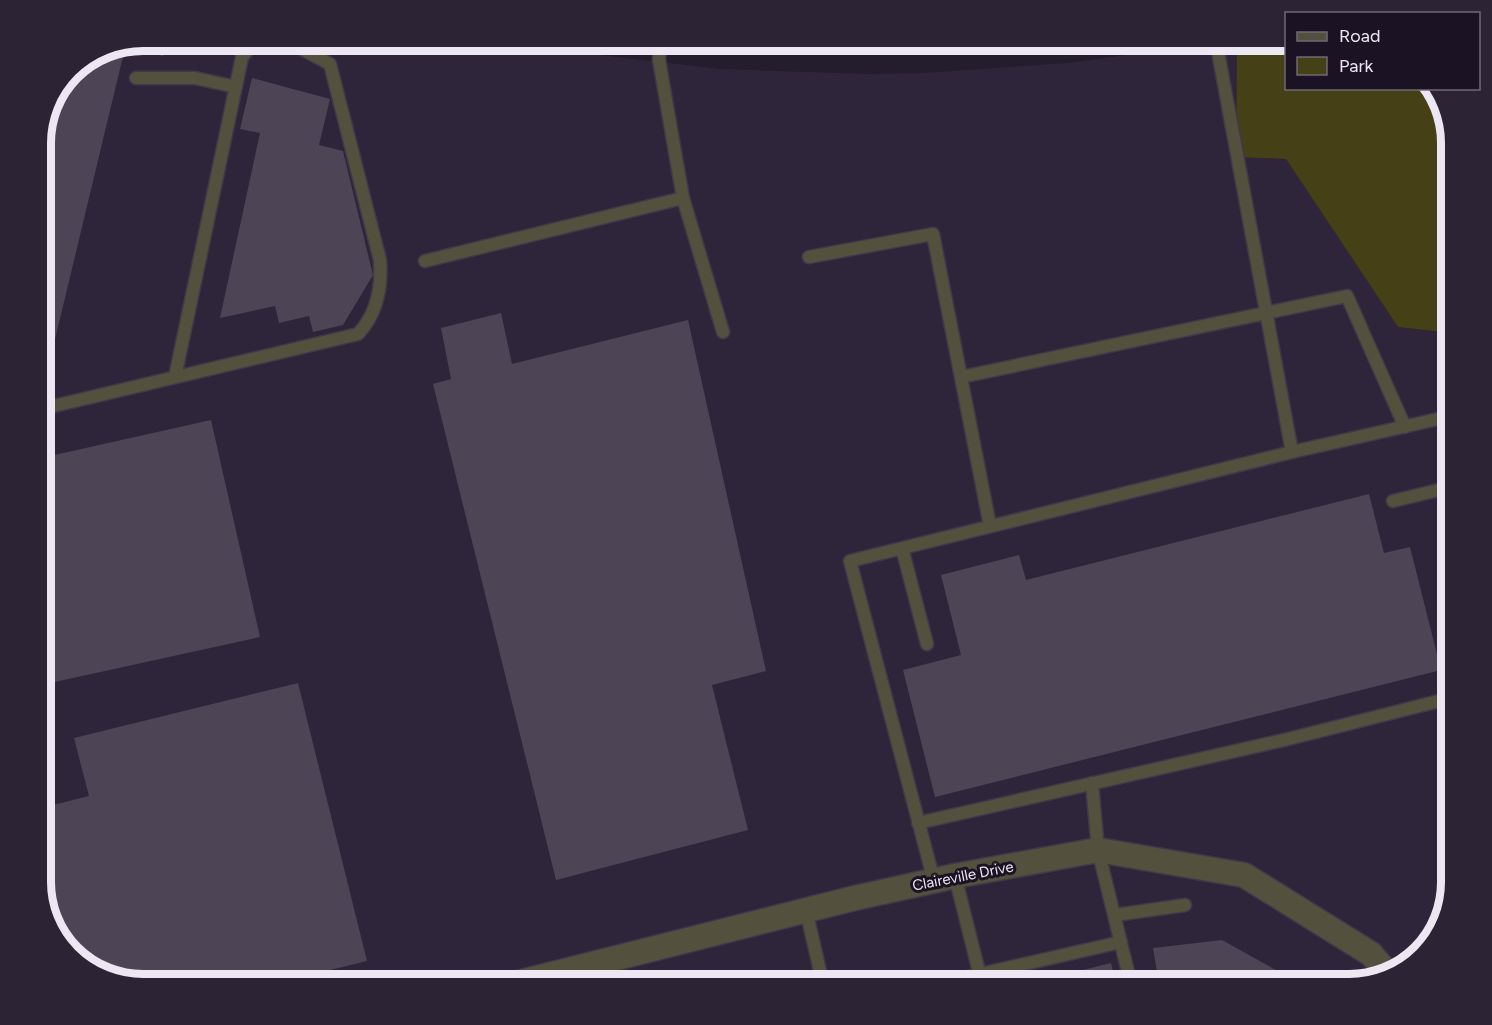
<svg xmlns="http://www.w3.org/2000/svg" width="1492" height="1025" viewBox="0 0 1492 1025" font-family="Figtree,sans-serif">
<rect width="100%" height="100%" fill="#241d2d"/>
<!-- built -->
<path fill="#2f253a" d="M1204,41H1237L1236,157L1286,159L1398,327L1451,333V882L1434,939L1394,974L1349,984H143L86,967L54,933L41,888V137L71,70L104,48L542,45L599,55L720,69L868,74L923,73L1068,63L1141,53Z"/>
<!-- green -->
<path fill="#454016" d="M1237,41H1286V88L1433,89L1441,98L1451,143V333L1398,327L1286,159L1236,157Z"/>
<!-- building -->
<path fill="#4d4456" d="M104,48H125L46,377L41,376V137L71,70Z
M131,48H165L163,56Z
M252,78L330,99L319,145L343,151L373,275L343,325L313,332L309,316L279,323L275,306L220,318L260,133L240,129Z
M501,313L512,364L688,320L766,671L712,685L748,830L556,880L433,384L451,379L441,328Z
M211,420L260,637L41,685V458Z
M1369,494L1384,553L1410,547L1441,670L935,797L903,670L961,655L941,575L1019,555L1026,580Z
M298,683L367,961L273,984L143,985L86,967L66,945L41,845V808L89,796L74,738Z
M1222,940L1301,984H1159L1153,948Z
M1111,963L1116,984H1027Z"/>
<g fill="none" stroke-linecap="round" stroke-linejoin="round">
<defs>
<path id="lane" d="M1216,41L1292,452
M660,45L659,60L683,198L723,332
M136,78H195L236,87
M809,257L933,234L990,526
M425,261L683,198
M175,377L242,57L250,47
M961,377L1347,296L1405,427
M41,409L358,334C377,314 382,287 380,260L330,64L298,47
M1393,501L1451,487
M902,548L927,644
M1092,783L1098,850L1131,984
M918,823L1284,740L1451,698
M955,876L982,984
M934,881L850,561L1292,452L1451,416V420
M806,910L823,984
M1115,915L1185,905
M937,984L1121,942"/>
<path id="street" d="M513,984L855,898L955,876L1098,850L1244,875L1371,954L1389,975"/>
</defs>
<!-- lane casing -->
<use href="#lane" stroke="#403949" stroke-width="15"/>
<!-- street casing -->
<use href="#street" stroke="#403949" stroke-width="27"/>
<!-- lane -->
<use href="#lane" stroke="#53513d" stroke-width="12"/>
<!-- street -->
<use href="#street" stroke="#53513d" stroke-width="24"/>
</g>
<g text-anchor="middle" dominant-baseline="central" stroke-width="6" stroke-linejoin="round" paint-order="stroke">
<!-- street labels -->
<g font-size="15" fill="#ece7f2" stroke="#1b1323">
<text transform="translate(963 876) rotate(-11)">Claireville Drive</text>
</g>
</g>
<!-- crop -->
<path d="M0 0H1492V1025H0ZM143 51H1349A92 92 0 0 1 1441 143V882A92 92 0 0 1 1349 974H143A92 92 0 0 1 51 882V143A92 92 0 0 1 143 51Z" fill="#2c2434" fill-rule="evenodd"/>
<path fill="none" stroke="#ece7f2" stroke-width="8" d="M143 51H1349A92 92 0 0 1 1441 143V882A92 92 0 0 1 1349 974H143A92 92 0 0 1 51 882V143A92 92 0 0 1 143 51Z"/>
<!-- legend -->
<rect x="1285" y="12" width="195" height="78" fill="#1b1323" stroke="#6f6876" stroke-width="1.5"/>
<rect x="1297" y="32" width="30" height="9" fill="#53513d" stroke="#6f6876" stroke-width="1.5"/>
<text x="1339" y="42" font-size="18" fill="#ece7f2">Road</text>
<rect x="1297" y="57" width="30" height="18" fill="#454016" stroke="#6f6876" stroke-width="1.5"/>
<text x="1339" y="72" font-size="18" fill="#ece7f2">Park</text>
</svg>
